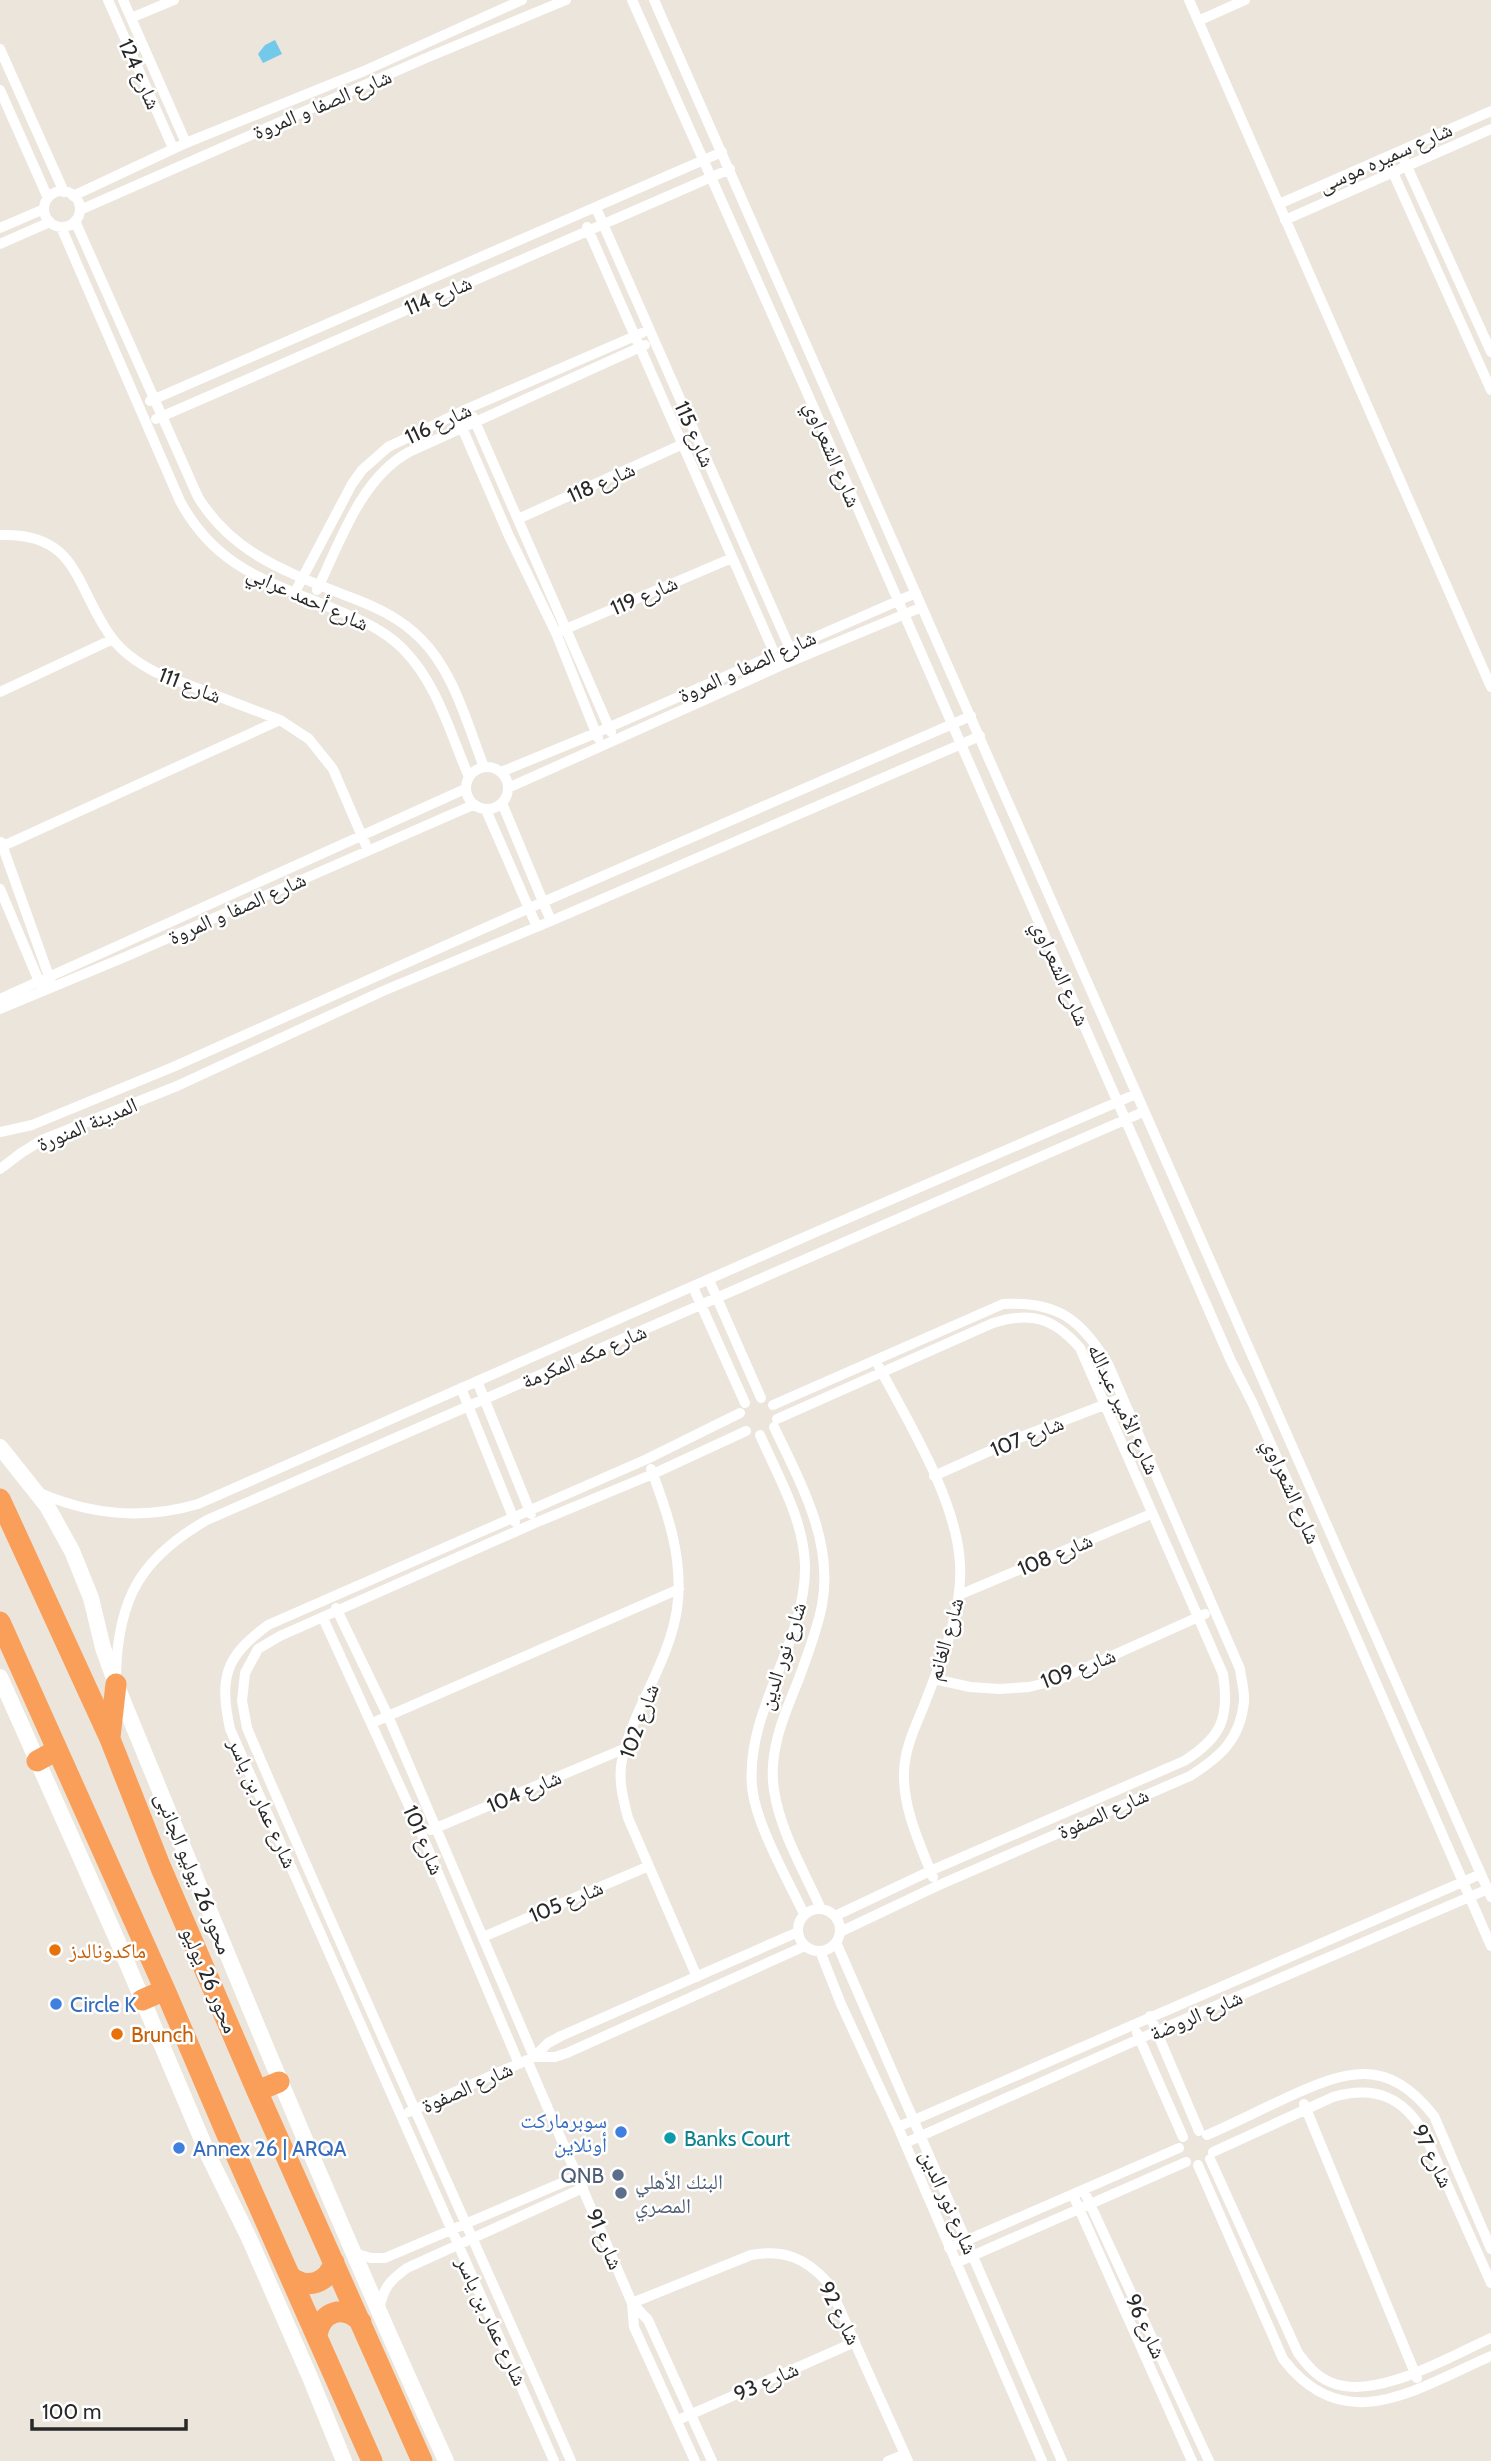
<svg xmlns="http://www.w3.org/2000/svg" width="1491" height="2461" viewBox="0 0 1491 2461" font-family="Cabin,'Noto Naskh Arabic',sans-serif">
<rect width="100%" height="100%" fill="#ebe5dc"/>
<!-- water -->
<path fill="#72c9ea" d="M275,40L282,54L263,63L258,54L265,45Z"/>
<g fill="none" stroke-linecap="round" stroke-linejoin="round">
<!-- street -->
<path stroke="#fff" stroke-width="10" d="M108,0L173,148
M123,0L186,143
M632,0L809,397L1231,1361L1252,1402L1304,1518L1491,1946
M654,0C937,631 1208,1266 1491,1897
M1189,0L1491,687
M131,18L174,0
M1198,21L1245,0
M0,49L64,192
M0,90L48,198
M1400,151L1491,352
M1386,157L1491,390
M44 209a18 18 0 1 1 36 0a18 18 0 1 1-36 0Z
M73,196L186,143L364,71L522,0
M1279,204L1491,111
M596,208L795,660
M80,210L426,58L566,0
M1285,220L1491,129
M75,221L198,497C233,554 287,572 347,596C374,606 399,617 420,638C454,671 467,724 484,767
M61,227L180,501C217,570 271,582 339,611C362,621 384,630 403,649C437,683 450,733 469,777
M587,227L780,666
M0,228L44,209
M0,244L50,222
M150,401L722,152
M473,417L611,732
M156,419L730,169
M460,423L509,536L556,633L598,738
M518,519L683,444
M0,535C80,532 75,589 112,638C123,653 138,663 155,672L280,720L309,739L333,769L368,850
M317,590C340,542 361,478 409,452L645,345
M295,592L352,484L362,470L388,447L469,408L642,333
M561,631L732,558
M0,692L113,639
M466 788a21 21 0 1 1 42 0a21 21 0 1 1-42 0Z
M501,772L596,733L916,593
M508,788L780,666L922,607
M502,803L551,921
M486,810L537,927
M1,842L51,982
M3,846L280,720
M0,889L41,986
M0,999L465,789
M0,1009L125,957L473,805
M0,1132L32,1125L173,1067L543,902L971,716
M0,1169L21,1153L42,1140L177,1086L383,991L551,921L980,736
M709,1280L761,1398
M693,1287L745,1403
M879,1367C909,1423 957,1501 960,1564C963,1613 940,1663 923,1708C914,1729 904,1751 904,1774C903,1808 920,1845 933,1877
M477,1381L531,1514
M461,1388L515,1522
M773,1405L1003,1304C1057,1301 1081,1319 1108,1364L1240,1669C1241,1679 1245,1692 1244,1702C1240,1740 1220,1757 1190,1776L937,1886L840,1932
M777,1419L993,1323C1031,1311 1054,1318 1080,1348L1223,1674C1230,1718 1221,1738 1184,1761L930,1871L835,1916
M774,1427C800,1482 834,1541 822,1605C817,1631 807,1656 798,1681C784,1715 768,1752 774,1790C780,1831 804,1871 821,1909
M760,1435C778,1476 804,1520 805,1566C806,1643 746,1708 752,1786C755,1823 788,1880 804,1914
M651,1469C668,1514 684,1560 677,1609C669,1663 633,1708 622,1760C618,1779 623,1799 628,1818L697,1977
M934,1476L1021,1437L1122,1398
M40,1493C91,1515 144,1520 198,1504L816,1232L1136,1094
M959,1595L1151,1514
M336,1608L388,1716L534,2057
M323,1618L419,1828L519,2064
M116,1674C118,1598 141,1558 207,1520L1143,1112
M934,1679L970,1687L999,1689L1029,1687L1058,1680L1205,1614
M372,1723L679,1589
M431,1830L626,1748
M798 1930a21 21 0 1 1 42 0a21 21 0 1 1-42 0Z
M483,1937L649,1866
M836,1942L1062,2461
M820,1951L841,2004L898,2127L1042,2461
M1150,2016L1199,2131
M1137,2033L1183,2137
M534,2057H555L567,2053L805,1946
M527,2060L632,2303L634,2327L695,2461
M1304,2104L1417,2378
M409,2112L534,2057L548,2043L561,2036L798,1932
M898,2127L1481,1874
M1207,2135C1234,2123 1260,2110 1286,2098C1347,2070 1387,2056 1434,2116L1491,2249
M905,2143L1157,2031L1488,1889
M1213,2152L1333,2097C1375,2085 1404,2097 1425,2135L1491,2283
M1210,2159L1298,2353C1307,2365 1316,2376 1330,2382C1375,2402 1450,2356 1491,2338
M1198,2165L1283,2359C1345,2440 1417,2388 1491,2356
M1084,2191L1209,2461
M1073,2195L1192,2461
M949,2248L1179,2148
M354,2253L371,2258H385L578,2176
M956,2263L1186,2162
M632,2303L751,2255C784,2249 806,2258 828,2283L908,2461
M632,2303L648,2320L712,2461
M379,2311C383,2288 389,2281 407,2268L583,2188
M678,2420L855,2342
M554,2461L230,1729C219,1677 225,1657 268,1625L647,1459L740,1413
M571,2461C464,2216 352,1974 247,1728L242,1701L245,1673L258,1649L280,1636L535,1523L653,1474L746,1431
M888,2461L905,2454"/>
<!-- secondary -->
<path stroke="#fff" stroke-width="16" d="M0,1447L47,1506L72,1551L91,1598L103,1648L116,1684C223,1944 329,2205 446,2461
M0,1677L115,1935L211,2161L249,2238L309,2375L344,2461"/>
<!-- highway -->
<path stroke="#f99f59" stroke-width="21" d="M0,1499L110,1739L161,1868L257,2091L422,2461
M0,1622L165,1990L228,2137L372,2461
M110,1737L116,1684
M37,1761L57,1750
M142,2000L165,1990
M257,2091L279,2082
M291,2277C308,2290 328,2283 334,2262
M317,2335C321,2311 344,2304 361,2322"/>
</g>
<!-- markers -->
<g fill="#e8710a" stroke="#fff" stroke-width="2.5">
<circle cx="55" cy="1950" r="7"/>
<circle cx="117" cy="2034" r="7"/>
</g>
<g fill="#3f7fe0" stroke="#fff" stroke-width="2.5">
<circle cx="56" cy="2004" r="7"/>
<circle cx="621" cy="2132" r="7"/>
<circle cx="179" cy="2148" r="7"/>
</g>
<circle fill="#0f9aa8" stroke="#fff" stroke-width="2.5" cx="670" cy="2138" r="7"/>
<g fill="#5c6f8a" stroke="#fff" stroke-width="2.5">
<circle cx="618" cy="2175" r="7"/>
<circle cx="621" cy="2193" r="7"/>
</g>
<g text-anchor="middle" dominant-baseline="central" stroke-width="5" stroke-linejoin="round" paint-order="stroke">
<!-- street labels -->
<g font-size="21" fill="#292929" stroke="#fff">
<text transform="translate(140 74) rotate(66)">شارع 124</text>
<text transform="translate(322 104) rotate(-23)">شارع الصفا و المروة</text>
<text transform="translate(1385 157) rotate(-24)">شارع سميره موسى</text>
<text transform="translate(438 295) rotate(-23)">شارع 114</text>
<text transform="translate(438 423) rotate(-25)">شارع 116</text>
<text transform="translate(695 434) rotate(66)">شارع 115</text>
<text transform="translate(833 454) rotate(67)">شارع الشعراوي</text>
<text transform="translate(601 482) rotate(-24)">شارع 118</text>
<text transform="translate(644 595) rotate(-23)">شارع 119</text>
<text transform="translate(308 598) rotate(24)">شارع أحمد عرابي</text>
<text transform="translate(747 666) rotate(-24)">شارع الصفا و المروة</text>
<text transform="translate(190 685) rotate(21)">شارع 111</text>
<text transform="translate(237 908) rotate(-24)">شارع الصفا و المروة</text>
<text transform="translate(1061 973) rotate(66)">شارع الشعراوي</text>
<text transform="translate(87 1124) rotate(-23)">المدينة المنورة</text>
<text transform="translate(584 1356) rotate(-23)">شارع مكه المكرمة</text>
<text transform="translate(1124 1409) rotate(65)">شارع الأمير عبدالله</text>
<text transform="translate(1027 1436) rotate(-22)">شارع 107</text>
<text transform="translate(1292 1491) rotate(66)">شارع الشعراوي</text>
<text transform="translate(1055 1554) rotate(-23)">شارع 108</text>
<text transform="translate(945 1639) rotate(-74)">شارع الغانم</text>
<text transform="translate(782 1656) rotate(-72)">شارع نور الدين</text>
<text transform="translate(1078 1668) rotate(-21)">شارع 109</text>
<text transform="translate(639 1721) rotate(-70)">شارع 102</text>
<text transform="translate(524 1791) rotate(-23)">شارع 104</text>
<text transform="translate(263 1803) rotate(66)">شارع عمار بن ياسر</text>
<text transform="translate(1103 1813) rotate(-24)">شارع الصفوة</text>
<text transform="translate(424 1840) rotate(67)">شارع 101</text>
<text transform="translate(194 1873) rotate(68)">محور 26 يوليو الجانبى</text>
<text transform="translate(566 1901) rotate(-23)">شارع 105</text>
<text transform="translate(210 1980) rotate(67)">محور 26 يوليو</text>
<text transform="translate(1196 2015) rotate(-23)">شارع الروضة</text>
<text transform="translate(467 2087) rotate(-24)">شارع الصفوة</text>
<text transform="translate(1433 2156) rotate(64)">شارع 97</text>
<text transform="translate(949 2202) rotate(66)">شارع نور الدين</text>
<text transform="translate(605 2239) rotate(67)">شارع 91</text>
<text transform="translate(840 2313) rotate(63)">شارع 92</text>
<text transform="translate(492 2321) rotate(65)">شارع عمار بن ياسر</text>
<text transform="translate(1146 2326) rotate(65)">شارع 96</text>
<text transform="translate(766 2381) rotate(-24)">شارع 93</text>
</g>
<!-- food labels -->
<g font-size="21" fill="#c56008" stroke="#fff" text-anchor="start">
<text x="69" y="1950">ماكدونالدز</text>
<text x="131" y="2034">Brunch</text>
</g>
<!-- shop labels -->
<g font-size="21" fill="#366cbe" stroke="#fff" text-anchor="start">
<text x="70" y="2004">Circle K</text>
<text x="607" y="2120" text-anchor="end">سوبرماركت<tspan x="607" dy="24">أونلاين</tspan></text>
<text x="193" y="2148">Annex 26 | ARQA</text>
</g>
<!-- culture labels -->
<g font-size="21" fill="#0d838f" stroke="#fff" text-anchor="start">
<text x="684" y="2138">Banks Court</text>
</g>
<!-- service labels -->
<g font-size="21" fill="#4e5e75" stroke="#fff" text-anchor="end">
<text x="604" y="2175">QNB</text>
<text x="635" y="2181" text-anchor="start">البنك الأهلي<tspan x="635" dy="24">المصري</tspan></text>
</g>
</g>
<!-- scale -->
<path d="M32 2419v10h154v-10" fill="none" stroke="#292929" stroke-width="3.5"/>
<text x="42" y="2419" font-size="21" fill="#292929" stroke="#ffffff" stroke-width="5" paint-order="stroke">100 m</text>
</svg>
